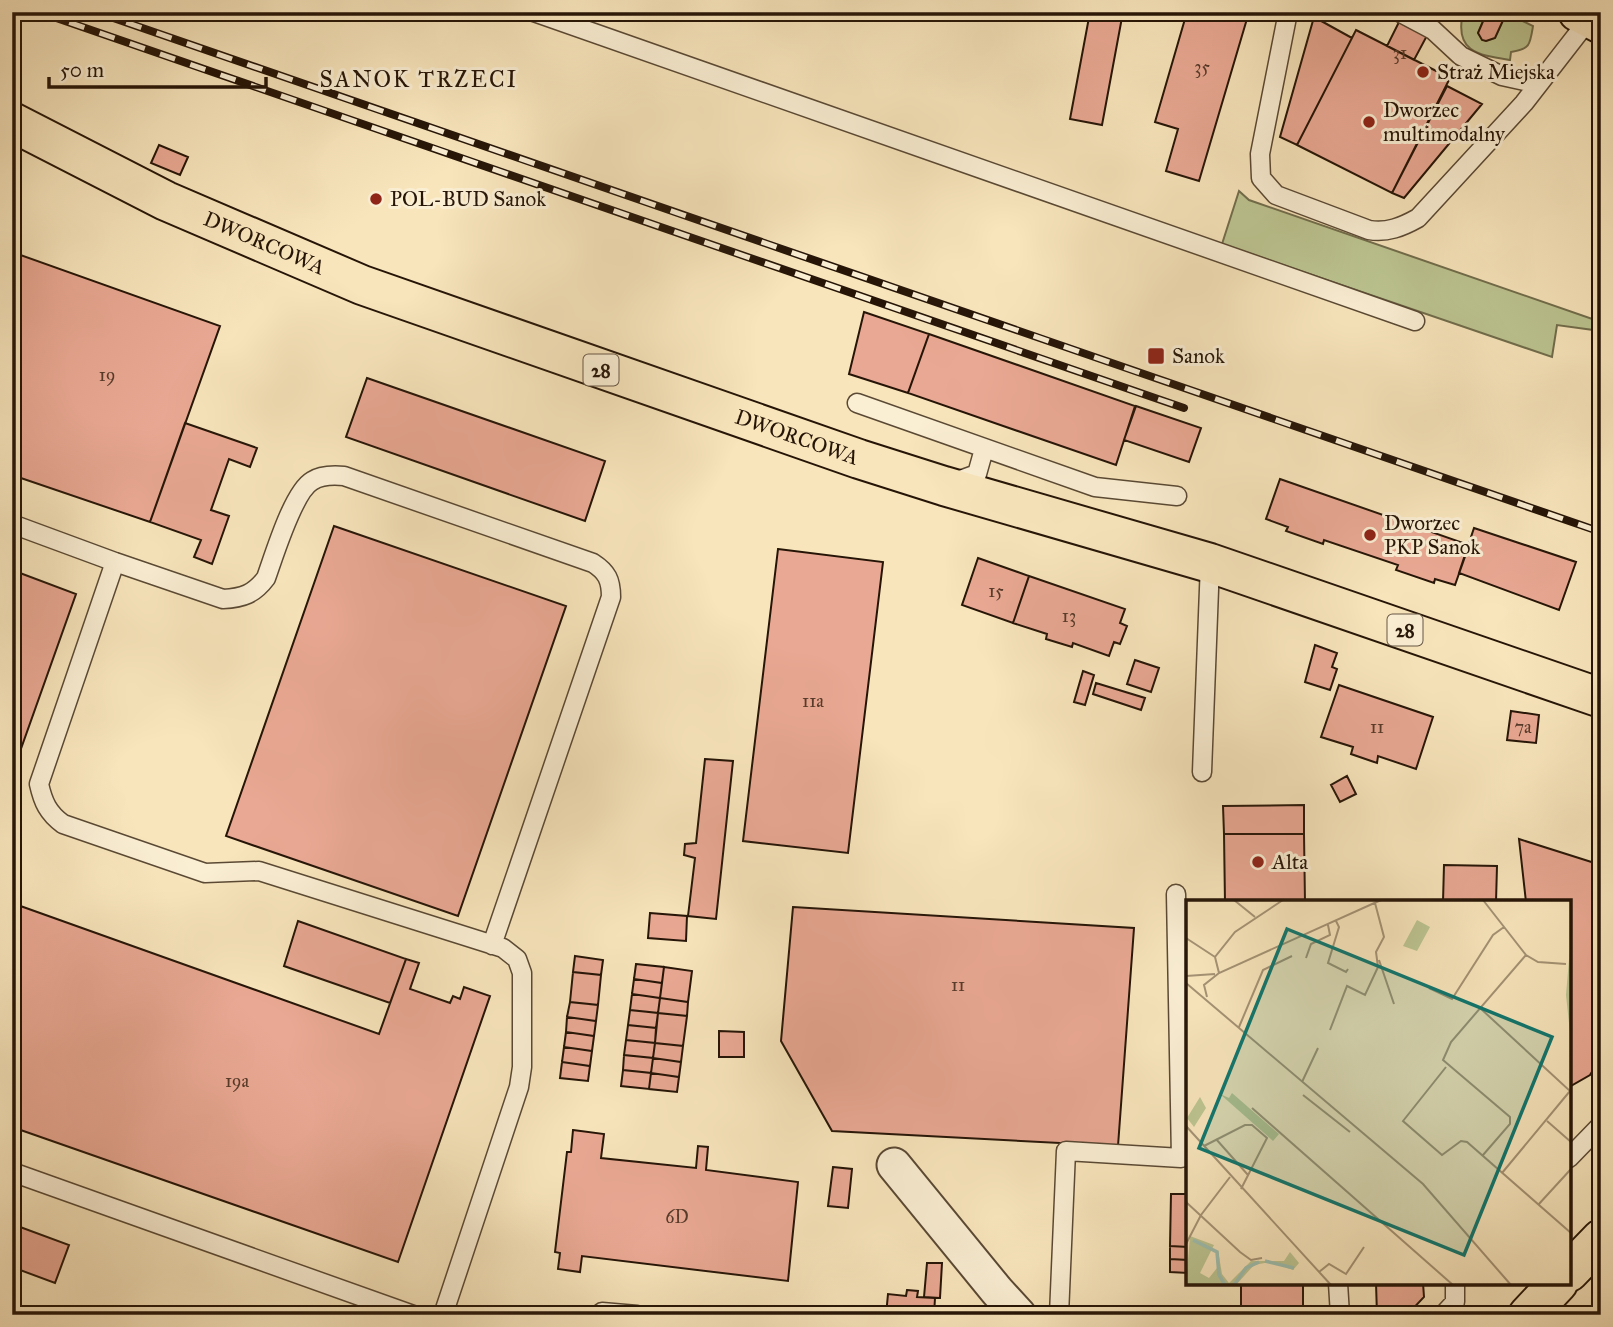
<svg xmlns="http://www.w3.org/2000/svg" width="1613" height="1327" viewBox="0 0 1613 1327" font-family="'IM FELL Great Primer',serif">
<rect width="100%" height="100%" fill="#f8e5bc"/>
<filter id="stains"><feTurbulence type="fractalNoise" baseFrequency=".00286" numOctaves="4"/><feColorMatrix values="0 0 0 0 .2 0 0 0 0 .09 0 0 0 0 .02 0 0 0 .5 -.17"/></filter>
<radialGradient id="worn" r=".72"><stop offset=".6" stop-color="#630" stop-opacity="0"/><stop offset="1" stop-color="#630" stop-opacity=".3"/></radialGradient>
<!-- green -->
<path fill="#bcc591" stroke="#716d4c" stroke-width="2" d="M1463,12H1487L1478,33L1482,39L1486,41L1495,38L1505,16L1510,15L1533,26C1530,45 1530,49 1511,52L1510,60C1478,55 1454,52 1463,12Z
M1239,191L1249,200L1601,322V331L1557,325L1552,357L1222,244Z"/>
<!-- building -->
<path fill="#e9a893" stroke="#261507" stroke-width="2" d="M1090,12H1123L1102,125L1070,119Z
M1187,12H1249L1199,181L1166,171L1178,129L1155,122Z
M1404,12H1432L1438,15L1414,60L1387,46Z
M1487,12H1497L1505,16L1495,38L1486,41L1482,40L1478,33Z
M1314,17L1352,38L1297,145L1280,137Z
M1356,30L1450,78L1392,193L1297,145Z
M1447,86L1482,104L1404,198L1392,193Z
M159,145L188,157L180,175L151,163Z
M12,252L220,326L150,522L12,475Z
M864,312L929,334L908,393L849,374Z
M929,334L1135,406L1116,465L908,393Z
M367,378L605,461L585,521L346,437Z
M1136,406L1201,428L1189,462L1124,440Z
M185,423L257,448L250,467L229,459L211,510L229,516L212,564L194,557L201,540L150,522Z
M1280,479L1469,545L1455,585L1435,579L1434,583L1396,570L1398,565L1324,540L1323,544L1286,531L1288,527L1266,519Z
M334,526L566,606L458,916L226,836Z
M1474,528L1576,562L1559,610L1459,573Z
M778,549L883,562L848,853L743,841Z
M978,558L1029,576L1013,623L962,605Z
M12,570L76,594L12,774Z
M1029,576L1125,609L1120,623L1127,626L1120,644L1114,642L1109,656L1073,643L1072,647L1046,639L1047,634L1013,623Z
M1315,645L1337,653L1332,667L1337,669L1330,690L1305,682Z
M1135,660L1159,668L1151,692L1127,684Z
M1083,671L1094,675L1085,705L1074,702Z
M1096,683L1145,698L1141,710L1093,694Z
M1339,685L1433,717L1416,769L1378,756L1377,763L1351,754L1353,747L1321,737Z
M1511,711L1539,715L1536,743L1507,740Z
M705,759L733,761L716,919L688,916L695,858L684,855L685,844L696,843Z
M1347,776L1356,794L1340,802L1331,785Z
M1304,805V834H1224L1223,806Z
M1224,834H1304L1305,902H1225Z
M1519,839L1601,865V1057L1590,1075L1569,1087V902H1526Z
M1444,865L1497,866L1496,902H1443Z
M12,903L379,1034L406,959L419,963L410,989L450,1003L453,996L460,999L464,987L490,996L398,1262L12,1127Z
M793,907L1134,928L1118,1146L832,1131L781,1041Z
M650,913L687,916L686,941L648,938Z
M298,921L406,959L390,1003L284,966Z
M575,956L603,960L601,975L573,972Z
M636,964L664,967L662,983L634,979Z
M664,967L692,971L688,1002L660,998Z
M573,972L601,975L598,1005L570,1002Z
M634,979L662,983L660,998L632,994Z
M632,994L660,998L658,1013L630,1010Z
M660,998L688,1002L687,1016L658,1013Z
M570,1002L598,1005L596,1021L567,1017Z
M630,1010L658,1013L656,1028L628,1025Z
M658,1013L687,1016L683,1046L655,1043Z
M567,1017L596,1021L594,1036L566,1032Z
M628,1025L656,1028L655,1043L626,1040Z
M719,1031L744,1032V1057H719Z
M566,1032L594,1036L592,1051L564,1047Z
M626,1040L655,1043L653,1058L624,1055Z
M655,1043L683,1046L681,1062L653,1058Z
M564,1047L592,1051L590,1066L562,1062Z
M624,1055L653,1058L651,1073L623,1070Z
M653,1058L681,1062L679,1077L651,1073Z
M562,1062L590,1066L588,1081L560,1078Z
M623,1070L651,1073L649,1089L621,1086Z
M651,1073L679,1077L677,1092L649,1089Z
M573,1130L604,1134L601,1158L696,1168L698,1146L708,1147L706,1170L798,1182L788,1281L582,1256L580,1272L558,1269L560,1253L555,1252L567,1152H571Z
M833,1167L852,1169L848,1208L828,1206Z
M1171,1194H1188V1247L1170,1246Z
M12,1224L69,1245L55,1283L12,1267Z
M1170,1246L1188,1247V1260L1170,1259Z
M1170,1259L1188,1260V1273L1170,1272Z
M927,1263H942L940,1298L924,1297Z
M1241,1283H1303V1315H1241Z
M1376,1283H1423L1424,1297L1407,1315H1377Z
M907,1290L918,1291L917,1297L935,1298L934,1315H886L888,1294L906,1296Z
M12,1303L43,1314L42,1315H12Z"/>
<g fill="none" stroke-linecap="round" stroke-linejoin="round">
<defs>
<path id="lane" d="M534,12L1415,321
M1288,12L1260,154L1261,178L1276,195L1369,230C1387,233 1402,227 1418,218L1524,103L1590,18
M1399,12L1433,30L1461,56L1502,76L1538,84
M857,403L1095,487L1177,496
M952,483L977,474L984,449
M12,524L115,562L223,599C243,598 254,594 266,578C274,556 293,492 312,481C321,475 333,475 344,476L593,563C607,572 611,580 611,597L492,945
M115,562L39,784C43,802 48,813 63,824L205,873L259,871L503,948L517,959L522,973V1067L519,1087L443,1315
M1202,772L1210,563
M1569,1158L1601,1125
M12,1172L413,1315
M1338,1283L1340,1315
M602,1315V1312L637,1315
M1059,1315L1066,1151L1181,1158L1176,894
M1443,1315L1455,1302V1283"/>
<path id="street" d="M894,1165L997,1291L1019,1315"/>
<g id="primary">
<path d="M1578,12L1601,24"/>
<path id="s1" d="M12,122L166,201L362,285L859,459L944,486L1210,563L1601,698"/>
<path d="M1569,1272L1601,1239"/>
<path d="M1528,1315L1558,1283"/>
</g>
</defs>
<!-- lane casing -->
<use href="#lane" stroke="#5a4934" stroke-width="21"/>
<!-- street casing -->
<use href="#street" stroke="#5a4934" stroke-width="37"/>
<!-- primary casing -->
<use href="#primary" stroke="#261507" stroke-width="42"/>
<!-- lane -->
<use href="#lane" stroke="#faeed3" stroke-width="18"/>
<!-- street -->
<use href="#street" stroke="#faeed3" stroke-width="33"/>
<!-- primary -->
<use href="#primary" stroke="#f8e5bc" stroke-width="38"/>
<defs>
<path id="rail" d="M39,12L1184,408
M96,12L1601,532"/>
</defs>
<!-- rail casing -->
<use href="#rail" stroke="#261507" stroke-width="8"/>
<!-- rail -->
<use href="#rail" stroke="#faeed3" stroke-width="5" stroke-dasharray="16" stroke-linecap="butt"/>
</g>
<!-- markers -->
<g fill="#8f2418" stroke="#faeed3" stroke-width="2.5">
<circle cx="1423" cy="72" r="7"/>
<circle cx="1369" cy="122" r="7"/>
<circle cx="376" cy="199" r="7"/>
<rect x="1147" y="347" width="18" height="18" rx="3.5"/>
<circle cx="1370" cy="535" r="7"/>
<circle cx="1258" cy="862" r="7"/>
</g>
<g text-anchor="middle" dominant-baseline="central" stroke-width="6" stroke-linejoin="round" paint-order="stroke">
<!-- number labels -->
<g font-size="18" fill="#573a2a">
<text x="1400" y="53">31</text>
<text x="1202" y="67">35</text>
<text x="107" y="375">19</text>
<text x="996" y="591">15</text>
<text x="1069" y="616">13</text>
<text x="813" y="701">11a</text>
<text x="1377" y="727">11</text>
<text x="1523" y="727">7a</text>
<text x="958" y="985">11</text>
<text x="237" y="1081">19a</text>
<text x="677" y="1217">6D</text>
</g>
<!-- shield labels -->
<g fill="#faeed3" stroke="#665644" stroke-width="2">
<rect x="583.5" y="354.5" width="35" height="31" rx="5"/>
<rect x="1387.5" y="614.5" width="35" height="31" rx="5"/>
</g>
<g font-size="19" font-weight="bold" fill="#261507">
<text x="601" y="370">28</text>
<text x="1405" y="630">28</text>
</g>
<!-- poi labels -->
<g font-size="21" fill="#261507" stroke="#faeed3" text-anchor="start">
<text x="1437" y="72">Straż Miejska</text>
<text x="1383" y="110">Dworzec<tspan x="1383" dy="24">multimodalny</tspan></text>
<text x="390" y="199">POL-BUD Sanok</text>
<text x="1172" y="356">Sanok</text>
<text x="1384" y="523">Dworzec<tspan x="1384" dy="24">PKP Sanok</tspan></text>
<text x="1272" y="862">Alta</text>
</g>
<!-- street labels -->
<g font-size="21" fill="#261507" stroke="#faeed3">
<text stroke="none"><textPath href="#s1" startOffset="280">DWORCOWA</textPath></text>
<text stroke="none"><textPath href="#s1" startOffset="847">DWORCOWA</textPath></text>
</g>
<!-- neighbourhood labels -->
<g font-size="23" letter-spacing="2" fill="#261507" stroke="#faeed3">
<text x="419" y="79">SANOK TRZECI</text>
</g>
</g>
<!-- overview -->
<g transform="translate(1186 900)">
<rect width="385" height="385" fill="#f8e5bc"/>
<path d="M231,20L244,27L231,51L217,46ZM385,36V142L380,95ZM46,193L93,234L87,241L34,194L43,198ZM14,197L20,208L8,227L1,218ZM4,336L28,345L14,373L23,378L31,368L32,350L36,374L43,383L65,361H98L104,352L113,363L107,370L84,362L68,365L50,385H0Z" fill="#bcc591"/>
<path fill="none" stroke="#9dbfb0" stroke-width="3.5" d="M7,340L31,352L33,375L39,385M79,361L108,368M48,385L60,368L73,362"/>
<path fill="none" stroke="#a49274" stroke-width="2" d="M48,0L69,17M297,0L340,55L352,62L380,64M150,21L153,27L142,63L160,72L162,69M0,38L29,57M120,58L125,44L144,35L142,25M193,60L208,104M33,73L29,57L49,32L97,0M0,76L29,74M0,83L237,284L325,385M243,88L266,99L307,35L318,27M21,97L18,85L33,73L195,0M294,108L384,191L316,273M53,127L77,70L106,56M144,130L161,86L179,95L192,67L190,52L198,37L189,3M260,167L217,221L256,255L275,241L281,242L385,333M116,182L132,148M117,195L164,232M66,208L267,385M361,221L385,242M0,226L145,385M30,239L62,275M18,246L59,225H66L81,238L55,289M297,255L324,224V217L257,160L265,142L340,55M0,302L54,352L65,360L76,358M352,305L385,269M0,344L15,315L44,277M133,372L143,364L160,374L178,347"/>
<path fill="#0f766e" fill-opacity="0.15" stroke="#0f766e" stroke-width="3.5" d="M101,29L366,137L278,355L13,248Z"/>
<rect width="385" height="385" fill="none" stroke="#261507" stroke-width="3.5"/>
</g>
<!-- margin -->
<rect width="1613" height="1327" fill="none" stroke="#f8e5bc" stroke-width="42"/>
<rect x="14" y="14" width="1585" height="1299" fill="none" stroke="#261507" stroke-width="3.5"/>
<rect x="21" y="21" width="1571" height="1285" fill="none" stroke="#261507" stroke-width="2"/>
<!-- scale -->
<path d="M49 77v10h217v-10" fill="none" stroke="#261507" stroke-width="3.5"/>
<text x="60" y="77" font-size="21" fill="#261507" stroke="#faeed3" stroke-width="5" paint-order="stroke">50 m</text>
<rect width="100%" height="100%" filter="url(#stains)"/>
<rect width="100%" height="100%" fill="url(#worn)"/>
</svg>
